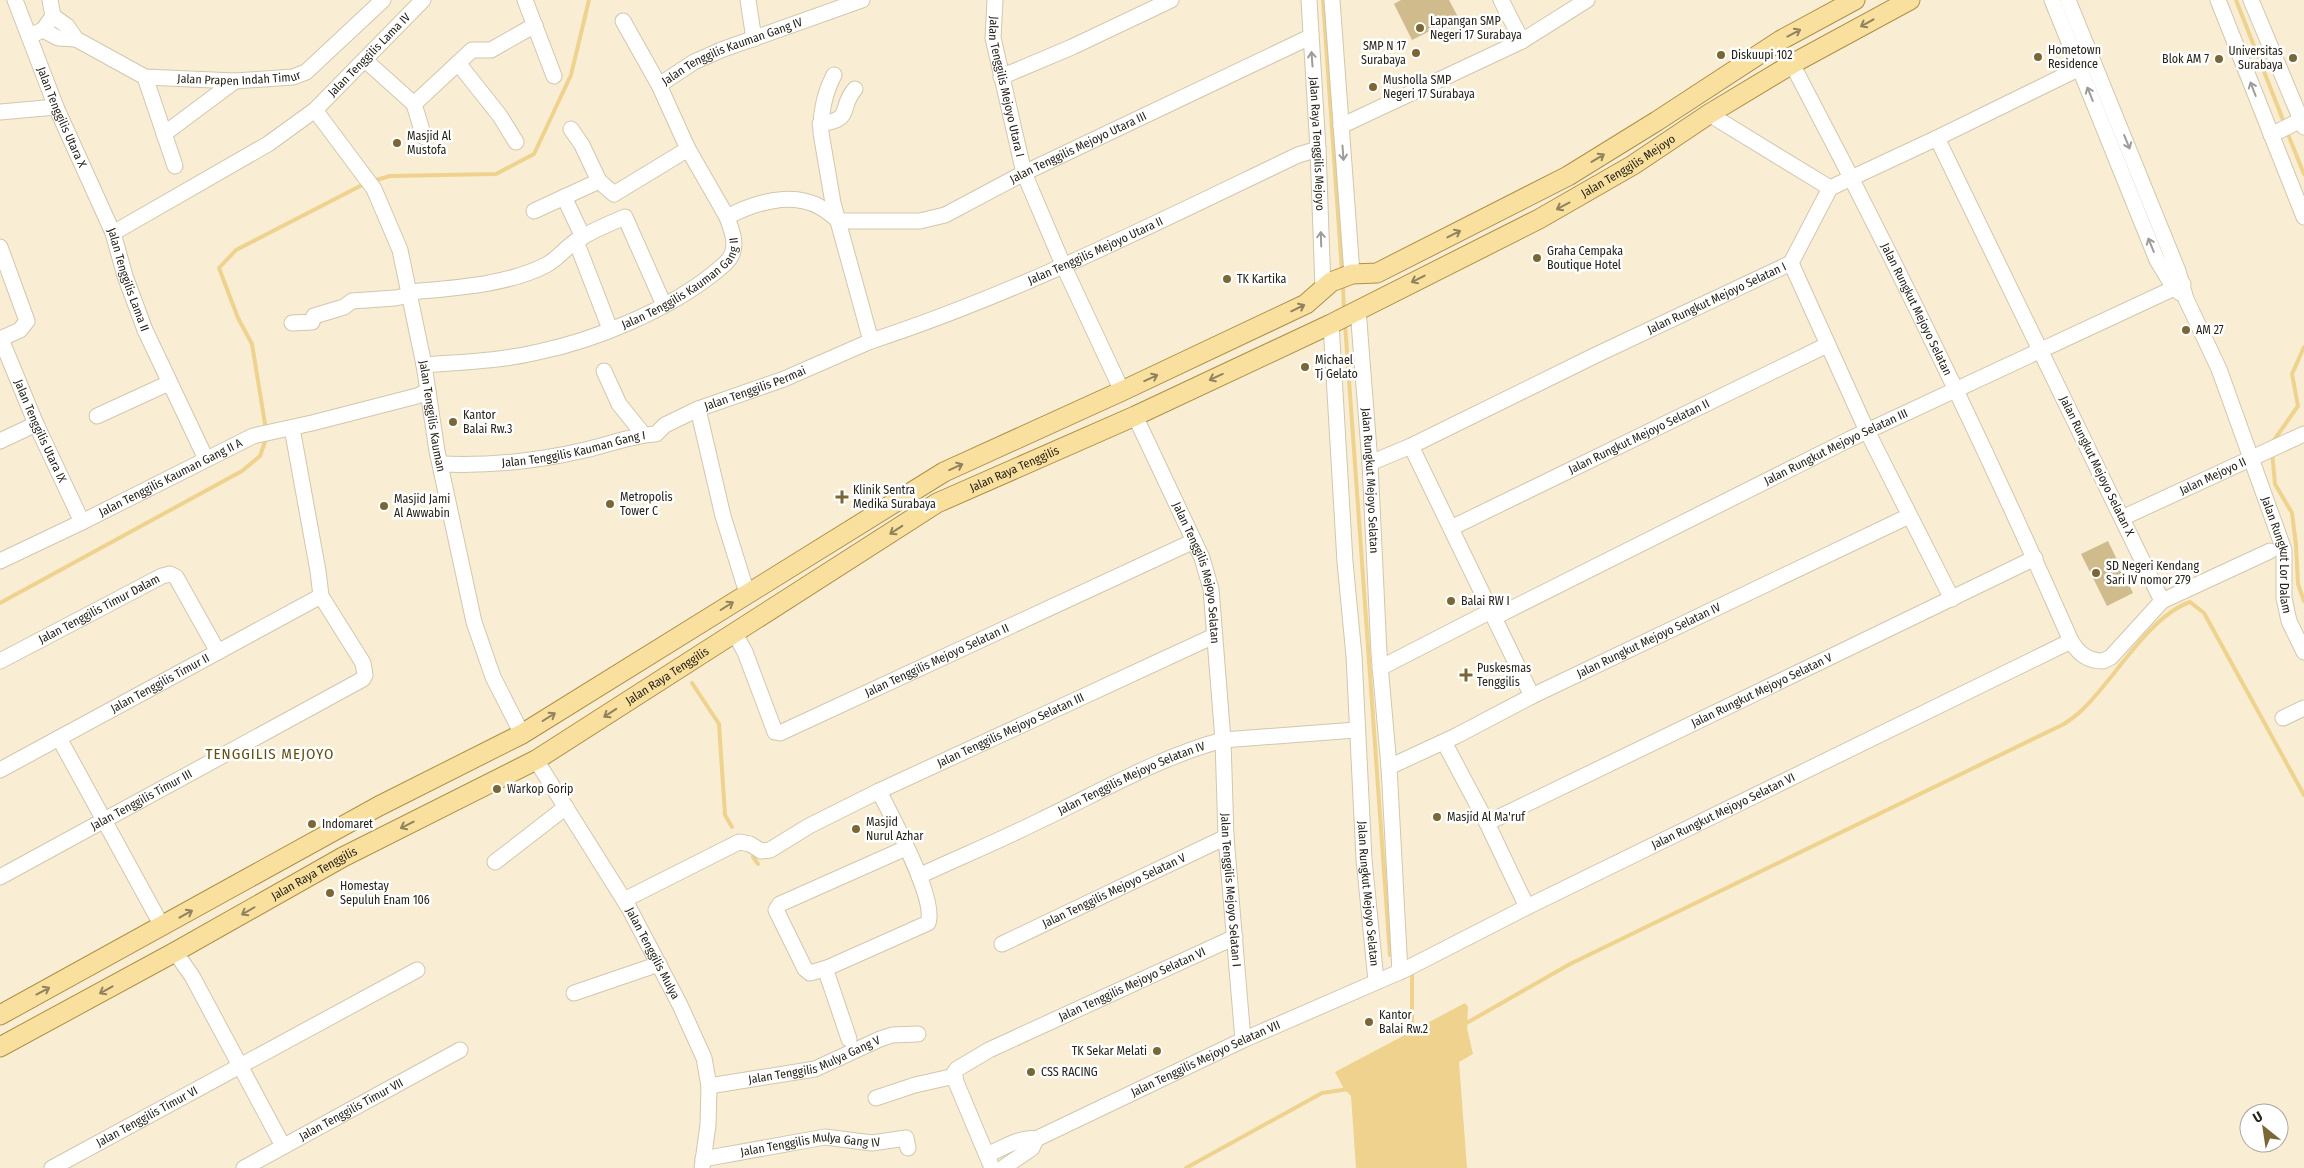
<svg xmlns="http://www.w3.org/2000/svg" width="2304" height="1168" viewBox="0 0 2304 1168" font-family="'Fira Sans Condensed',sans-serif">
<rect width="100%" height="100%" fill="#f9eed4"/>
<!-- green -->
<path fill="#cfbb8c" d="M1401,0H1449L1458,17L1412,40L1394,4Z
M2108,541L2133,593L2107,606L2081,554Z"/>
<!-- water -->
<path fill="#eed28e" d="M1465,1003L1468,1007L1467,1028L1473,1054L1459,1062L1467,1168H1356L1351,1096L1344,1089L1335,1072Z"/>
<g fill="none" stroke-linecap="round" stroke-linejoin="round">
<!-- stream -->
<path stroke="#eed28e" stroke-width="4" d="M1323,0L1342,272
M2236,0L2285,125
M2287,132L2304,174
M373,181L390,176L496,174L534,154L571,75L589,0
M1343,284L1344,312
M1345,324L1390,955
M266,430L252,344L238,318L219,268L236,250L366,183
M2272,443L2298,406L2292,374L2304,347
M2272,452L2275,484L2292,513L2296,545L2298,584L2304,601
M0,603L242,471L260,456L267,436
M692,683L719,724L725,815L732,827
M753,857L758,864
M1412,973V1036
M1463,1025L1570,964L2064,724C2070,720 2077,715 2082,710C2114,680 2149,616 2190,602L2204,613L2304,795
M1186,1168L1322,1093L1349,1089"/>
<defs>
<g id="minor">
<path id="s1" d="M15,0L56,107L113,233L125,276L145,330L206,459"/>
<path d="M525,0L554,76"/>
<path d="M748,0L754,39"/>
<path id="s2" d="M995,0L993,38L1024,173L1064,267L1122,391"/>
<path id="s3" d="M1309,0L1318,149L1323,288"/>
<path d="M1332,0L1352,274"/>
<path d="M1501,0L1522,41"/>
<path d="M2052,0L2157,260L2174,288L2180,293"/>
<path id="s4" d="M2068,0L2178,271L2186,299L2219,369L2284,550V598L2289,621L2304,652"/>
<path d="M2218,0L2304,217"/>
<path d="M2251,0L2304,127"/>
<path id="s5" d="M53,16L67,26L76,39L145,77L235,81L293,77L306,72L383,0"/>
<path d="M623,21L659,85L688,149L727,217"/>
<path d="M43,30L58,38L76,39"/>
<path d="M29,36L43,30L53,16L50,0"/>
<path d="M365,60L414,104L472,50H491L535,25"/>
<path d="M458,63L500,116L516,142"/>
<path id="s6" d="M1792,64C1892,253 1985,446 2071,641C2079,654 2088,661 2103,661L2111,657L2162,601L1937,138"/>
<path d="M145,77L175,166"/>
<path d="M1001,77L1072,47L1171,0"/>
<path id="s7" d="M659,85L694,62L721,50L862,0"/>
<path d="M414,104L424,137"/>
<path id="s8" d="M315,110L374,189L400,250L424,365L437,451L474,622L493,677L522,734"/>
<path d="M0,112L56,107"/>
<path d="M1709,114L1830,188"/>
<path d="M820,124C855,119 838,108 855,89"/>
<path d="M1341,126L1522,41L1587,0"/>
<path d="M571,129L582,145L599,181"/>
<path d="M164,134L235,81"/>
<path d="M2271,135L2301,120"/>
<path d="M564,197L583,237"/>
<path d="M534,211L599,181L614,194L688,149"/>
<path id="s9" d="M839,221H920L945,215L1024,173L1310,37"/>
<path id="s10" d="M113,233L268,144L315,110L423,0"/>
<path d="M576,241L610,329"/>
<path d="M0,247L27,321L20,330L0,339"/>
<path d="M1791,263L1867,431L1952,599"/>
<path d="M410,292C453,288 508,285 546,265C558,259 565,248 576,241C591,231 608,224 625,217L664,305"/>
<path id="s11" d="M1358,309L1370,463L1379,653L1389,767L1400,972"/>
<path d="M292,323L312,322L314,316L344,307L352,301L395,298L411,295"/>
<path id="s12" d="M1331,324L1345,562L1354,656L1364,859L1376,981"/>
<path id="s13" d="M1,339L36,424L82,522"/>
<path id="s14" d="M871,341C1018,293 1158,222 1298,155L1318,149"/>
<path id="s15" d="M424,365C462,362 501,361 538,352C596,340 668,310 714,273C721,267 729,262 732,254C737,242 731,229 727,217C754,203 791,191 820,207C827,211 833,216 839,221"/>
<path d="M604,371L619,404L644,435"/>
<path d="M698,409L723,516L747,593"/>
<path d="M97,416L169,383"/>
<path id="s16" d="M1135,416L1202,558L1211,589L1223,740L1226,837L1243,1040"/>
<path d="M0,441L36,424"/>
<path d="M1411,446L1532,696"/>
<path id="s17" d="M1370,463L1411,446L1596,355L1791,263L1830,188L1937,138L2080,68"/>
<path id="s18" d="M441,464C489,466 538,461 585,450C608,445 632,435 656,434L665,425L698,409L784,379L871,341L833,203L821,133C820,114 825,92 834,75"/>
<path id="s19" d="M2122,518L2304,434"/>
<path id="s20" d="M1451,528L1827,345"/>
<path id="s21" d="M0,561L82,522L253,436L312,423L417,396L428,391"/>
<path d="M2162,601L2270,551"/>
<path id="s22" d="M1495,617L1850,439L2183,284"/>
<path id="s23" d="M735,634L745,652L775,732L780,733L1194,541"/>
<path id="s24" d="M0,661L162,576L170,574L176,577L218,652"/>
<path d="M1380,668L1491,611"/>
<path d="M2283,718L2304,708"/>
<path d="M59,738L162,926"/>
<path d="M1444,742L1487,823L1527,907"/>
<path id="s25" d="M536,760L629,908L680,1005L704,1058L709,1086L708,1125L702,1168"/>
<path id="s26" d="M1389,767L1456,736L1532,696L1909,516"/>
<path id="s27" d="M0,770L321,596"/>
<path id="s28" d="M1487,823L2035,558"/>
<path d="M495,862L566,807"/>
<path id="s29" d="M919,876C960,857 1001,840 1041,820C1100,792 1159,757 1223,740L1356,730"/>
<path id="s30" d="M0,877L363,679L365,675L363,663L321,596L318,571L292,428"/>
<path id="s31" d="M624,900L739,842L750,844L761,851L770,850L809,826L879,791L1214,636"/>
<path id="s32" d="M1002,944L1226,837"/>
<path d="M175,952L192,976L283,1146"/>
<path d="M827,968L810,973L805,969L776,910L780,904L906,848"/>
<path d="M574,993L659,964"/>
<path d="M849,1039L826,971L827,968L928,923C937,899 891,816 879,791"/>
<path id="s33" d="M709,1086L815,1069L880,1039L892,1035L918,1034"/>
<path d="M876,1098L915,1085L955,1076"/>
<path id="s34" d="M987,1155C1001,1149 1021,1136 1036,1139L1243,1040L1404,970L1527,907L2071,641"/>
<path id="s35" d="M703,1159L825,1137L872,1143L906,1138L908,1148"/>
<path id="s36" d="M52,1168L417,970"/>
<path id="s37" d="M244,1168L460,1050"/>
<path id="s38" d="M992,1168L956,1082L954,1073L957,1069L989,1050L1235,937"/>
<path d="M1003,1168L1032,1148L1036,1139"/>
</g>
<g id="major">
<path d="M0,1015L379,806L522,734L944,472L1122,391L1306,304L1331,282L1352,274L1377,273L1568,176L1657,121L1781,40L1855,0"/>
<path id="s39" d="M0,1047L175,952L343,857L536,760L937,503L1135,416L1331,324L1539,219L1633,165L1709,114L1792,64L1910,0"/>
</g>
</defs>
<!-- minor casing -->
<use href="#minor" stroke="#d1c7ae" stroke-width="17"/>
<!-- major casing -->
<use href="#major" stroke="#ad9047" stroke-width="21"/>
<!-- minor -->
<use href="#minor" stroke="#fff" stroke-width="15"/>
<!-- major -->
<use href="#major" stroke="#f9e09f" stroke-width="19"/>
</g>
<!-- one-way arrows -->
<defs><path id="oneway-shaft" d="M-6 0H5M1.5-3L5.5 0L1.5 3" fill="none" stroke-width="1.6" stroke-linecap="round" stroke-linejoin="round" transform="scale(1.25)"/></defs>
<g stroke="#90825c">
<use href="#oneway-shaft" transform="translate(1867 23) rotate(151)"/>
<use href="#oneway-shaft" transform="translate(1794 33) rotate(-28)"/>
<use href="#oneway-shaft" transform="translate(1598 158) rotate(-31)"/>
<use href="#oneway-shaft" transform="translate(1563 206) rotate(152)"/>
<use href="#oneway-shaft" transform="translate(1454 234) rotate(-27)"/>
<use href="#oneway-shaft" transform="translate(1418 279) rotate(153)"/>
<use href="#oneway-shaft" transform="translate(1298 308) rotate(-26)"/>
<use href="#oneway-shaft" transform="translate(1216 377) rotate(155)"/>
<use href="#oneway-shaft" transform="translate(1151 378) rotate(-25)"/>
<use href="#oneway-shaft" transform="translate(956 467) rotate(-24)"/>
<use href="#oneway-shaft" transform="translate(896 530) rotate(147)"/>
<use href="#oneway-shaft" transform="translate(727 606) rotate(-32)"/>
<use href="#oneway-shaft" transform="translate(610 713) rotate(147)"/>
<use href="#oneway-shaft" transform="translate(549 717) rotate(-32)"/>
<use href="#oneway-shaft" transform="translate(407 825) rotate(153)"/>
<use href="#oneway-shaft" transform="translate(248 911) rotate(150)"/>
<use href="#oneway-shaft" transform="translate(186 914) rotate(-29)"/>
<use href="#oneway-shaft" transform="translate(106 990) rotate(151)"/>
<use href="#oneway-shaft" transform="translate(43 991) rotate(-28)"/>
</g>
<g stroke="#9e9c98">
<use href="#oneway-shaft" transform="translate(1312 59) rotate(-94)"/>
<use href="#oneway-shaft" transform="translate(2253 89) rotate(-111)"/>
<use href="#oneway-shaft" transform="translate(2090 94) rotate(-112)"/>
<use href="#oneway-shaft" transform="translate(2127 142) rotate(68)"/>
<use href="#oneway-shaft" transform="translate(1343 153) rotate(86)"/>
<use href="#oneway-shaft" transform="translate(1321 239) rotate(-92)"/>
<use href="#oneway-shaft" transform="translate(2151 245) rotate(-112)"/>
</g>
<!-- markers -->
<g fill="#7b6736" stroke="#fff" stroke-width="2">
<circle cx="1420" cy="28" r="5"/>
<circle cx="1416" cy="53" r="5"/>
<circle cx="1721" cy="55" r="5"/>
<circle cx="2038" cy="57" r="5"/>
<circle cx="2293" cy="58" r="5"/>
<circle cx="2219" cy="59" r="5"/>
<circle cx="1373" cy="87" r="5"/>
<circle cx="397" cy="143" r="5"/>
<circle cx="1537" cy="258" r="5"/>
<circle cx="1227" cy="279" r="5"/>
<circle cx="2186" cy="330" r="5"/>
<circle cx="1305" cy="367" r="5"/>
<circle cx="453" cy="422" r="5"/>
<path d="M839.5 489.5h5v5h5v5h-5v5h-5v-5h-5v-5h5z"/>
<circle cx="610" cy="504" r="5"/>
<circle cx="384" cy="506" r="5"/>
<circle cx="2096" cy="573" r="5"/>
<circle cx="1451" cy="601" r="5"/>
<path d="M1463.5 667.5h5v5h5v5h-5v5h-5v-5h-5v-5h5z"/>
<circle cx="497" cy="789" r="5"/>
<circle cx="1437" cy="817" r="5"/>
<circle cx="312" cy="824" r="5"/>
<circle cx="856" cy="829" r="5"/>
<circle cx="330" cy="893" r="5"/>
<circle cx="1369" cy="1022" r="5"/>
<circle cx="1157" cy="1051" r="5"/>
<circle cx="1031" cy="1072" r="5"/>
</g>
<g text-anchor="middle" dominant-baseline="central" stroke-width="5" stroke-linejoin="round" paint-order="stroke">
<!-- poi labels -->
<g font-size="12" fill="#27231a" stroke="#fff" text-anchor="start">
<text x="1430" y="21">Lapangan SMP<tspan x="1430" dy="14">Negeri 17 Surabaya</tspan></text>
<text x="1406" y="46" text-anchor="end">SMP N 17<tspan x="1406" dy="14">Surabaya</tspan></text>
<text x="2048" y="50">Hometown<tspan x="2048" dy="14">Residence</tspan></text>
<text x="2283" y="51" text-anchor="end">Universitas<tspan x="2283" dy="14">Surabaya</tspan></text>
<text x="1731" y="55">Diskuupi 102</text>
<text x="2209" y="59" text-anchor="end">Blok AM 7</text>
<text x="1383" y="80">Musholla SMP<tspan x="1383" dy="14">Negeri 17 Surabaya</tspan></text>
<text x="407" y="136">Masjid Al<tspan x="407" dy="14">Mustofa</tspan></text>
<text x="1547" y="251">Graha Cempaka<tspan x="1547" dy="14">Boutique Hotel</tspan></text>
<text x="1237" y="279">TK Kartika</text>
<text x="2196" y="330">AM 27</text>
<text x="1315" y="360">Michael<tspan x="1315" dy="14">Tj Gelato</tspan></text>
<text x="463" y="415">Kantor<tspan x="463" dy="14">Balai Rw.3</tspan></text>
<text x="853" y="490">Klinik Sentra<tspan x="853" dy="14">Medika Surabaya</tspan></text>
<text x="620" y="497">Metropolis<tspan x="620" dy="14">Tower C</tspan></text>
<text x="394" y="499">Masjid Jami<tspan x="394" dy="14">Al Awwabin</tspan></text>
<text x="2106" y="566">SD Negeri Kendang<tspan x="2106" dy="14">Sari IV nomor 279</tspan></text>
<text x="1461" y="601">Balai RW I</text>
<text x="1477" y="668">Puskesmas<tspan x="1477" dy="14">Tenggilis</tspan></text>
<text x="507" y="789">Warkop Gorip</text>
<text x="1447" y="817">Masjid Al Ma'ruf</text>
<text x="866" y="822">Masjid<tspan x="866" dy="14">Nurul Azhar</tspan></text>
<text x="322" y="824">Indomaret</text>
<text x="340" y="886">Homestay<tspan x="340" dy="14">Sepuluh Enam 106</tspan></text>
<text x="1379" y="1015">Kantor<tspan x="1379" dy="14">Balai Rw.2</tspan></text>
<text x="1147" y="1051" text-anchor="end">TK Sekar Melati</text>
<text x="1041" y="1072">CSS RACING</text>
</g>
<!-- street labels -->
<g font-size="12" fill="#27231a" stroke="#fff">
<text stroke="none"><textPath href="#s7" startOffset="81">Jalan Tenggilis Kauman Gang IV</textPath></text>
<text stroke="none"><textPath href="#s10" startOffset="314">Jalan Tenggilis Lama IV</textPath></text>
<text stroke="none"><textPath href="#s5" startOffset="206">Jalan Prapen Indah Timur</textPath></text>
<text stroke="none"><textPath href="#s2" startOffset="88">Jalan Tenggilis Mejoyo Utara I</textPath></text>
<text stroke="none"><textPath href="#s1" startOffset="126">Jalan Tenggilis Utara X</textPath></text>
<text stroke="none"><textPath href="#s3" startOffset="144">Jalan Raya Tenggilis Mejoyo</textPath></text>
<text stroke="none"><textPath href="#s9" startOffset="256">Jalan Tenggilis Mejoyo Utara III</textPath></text>
<text stroke="none"><textPath href="#s39" startOffset="1854">Jalan Tenggilis Mejoyo</textPath></text>
<text stroke="none"><textPath href="#s14" startOffset="242">Jalan Tenggilis Mejoyo Utara II</textPath></text>
<text stroke="none"><textPath href="#s15" startOffset="278">Jalan Tenggilis Kauman Gang II</textPath></text>
<text stroke="none"><textPath href="#s1" startOffset="302">Jalan Tenggilis Lama II</textPath></text>
<text stroke="none"><textPath href="#s17" startOffset="384">Jalan Rungkut Mejoyo Selatan I</textPath></text>
<text stroke="none"><textPath href="#s6" startOffset="275">Jalan Rungkut Mejoyo Selatan</textPath></text>
<text stroke="none"><textPath href="#s18" startOffset="328">Jalan Tenggilis Permai</textPath></text>
<text stroke="none"><textPath href="#s8" startOffset="334">Jalan Tenggilis Kauman</textPath></text>
<text stroke="none"><textPath href="#s13" startOffset="100">Jalan Tenggilis Utara IX</textPath></text>
<text stroke="none"><textPath href="#s20" startOffset="209">Jalan Rungkut Mejoyo Selatan II</textPath></text>
<text stroke="none"><textPath href="#s22" startOffset="381">Jalan Rungkut Mejoyo Selatan III</textPath></text>
<text stroke="none"><textPath href="#s18" startOffset="134">Jalan Tenggilis Kauman Gang I</textPath></text>
<text transform="translate(2097 466) rotate(64)">Jalan Rungkut Mejoyo Selatan X</text>
<text stroke="none"><textPath href="#s39" startOffset="1169">Jalan Raya Tenggilis</textPath></text>
<text stroke="none"><textPath href="#s19" startOffset="100">Jalan Mejoyo II</textPath></text>
<text stroke="none"><textPath href="#s21" startOffset="190">Jalan Tenggilis Kauman Gang II A</textPath></text>
<text stroke="none"><textPath href="#s11" startOffset="172">Jalan Rungkut Mejoyo Selatan</textPath></text>
<text stroke="none"><textPath href="#s4" startOffset="595">Jalan Rungkut Lor Dalam</textPath></text>
<text stroke="none"><textPath href="#s16" startOffset="170">Jalan Tenggilis Mejoyo Selatan</textPath></text>
<text stroke="none"><textPath href="#s24" startOffset="112">Jalan Tenggilis Timur Dalam</textPath></text>
<text stroke="none"><textPath href="#s26" startOffset="289">Jalan Rungkut Mejoyo Selatan IV</textPath></text>
<text stroke="none"><textPath href="#s23" startOffset="284">Jalan Tenggilis Mejoyo Selatan II</textPath></text>
<text stroke="none"><textPath href="#s39" startOffset="764">Jalan Raya Tenggilis</textPath></text>
<text stroke="none"><textPath href="#s27" startOffset="182">Jalan Tenggilis Timur II</textPath></text>
<text stroke="none"><textPath href="#s28" startOffset="305">Jalan Rungkut Mejoyo Selatan V</textPath></text>
<text stroke="none"><textPath href="#s31" startOffset="431">Jalan Tenggilis Mejoyo Selatan III</textPath></text>
<text stroke="none"><textPath href="#s29" startOffset="234">Jalan Tenggilis Mejoyo Selatan IV</textPath></text>
<text stroke="none"><textPath href="#s30" startOffset="161">Jalan Tenggilis Timur III</textPath></text>
<text stroke="none"><textPath href="#s34" startOffset="814">Jalan Rungkut Mejoyo Selatan VI</textPath></text>
<text stroke="none"><textPath href="#s39" startOffset="359">Jalan Raya Tenggilis</textPath></text>
<text stroke="none"><textPath href="#s32" startOffset="124">Jalan Tenggilis Mejoyo Selatan V</textPath></text>
<text stroke="none"><textPath href="#s16" startOffset="491">Jalan Tenggilis Mejoyo Selatan I</textPath></text>
<text stroke="none"><textPath href="#s12" startOffset="571">Jalan Rungkut Mejoyo Selatan</textPath></text>
<text stroke="none"><textPath href="#s25" startOffset="226">Jalan Tenggilis Mulya</textPath></text>
<text stroke="none"><textPath href="#s38" startOffset="302">Jalan Tenggilis Mejoyo Selatan VI</textPath></text>
<text stroke="none"><textPath href="#s33" startOffset="109">Jalan Tenggilis Mulya Gang V</textPath></text>
<text stroke="none"><textPath href="#s34" startOffset="240">Jalan Tenggilis Mejoyo Selatan VII</textPath></text>
<text stroke="none"><textPath href="#s37" startOffset="122">Jalan Tenggilis Timur VII</textPath></text>
<text stroke="none"><textPath href="#s36" startOffset="108">Jalan Tenggilis Timur VI</textPath></text>
<text stroke="none"><textPath href="#s35" startOffset="109">Jalan Tenggilis Mulya Gang IV</textPath></text>
</g>
<!-- quarter labels -->
<g font-size="15" letter-spacing="1" fill="#644f13" stroke="#fff">
<text x="270" y="754">TENGGILIS MEJOYO</text>
</g>
</g>
<!-- north arrow -->
<g transform="translate(2264 1128) rotate(330)"><circle r="24" fill="#ffffff" stroke="#a9a7a3"/>
<path d="M0-4L9 19L0 12L-9 19Z" fill="#7b6736"/>
<text y="-8" font-size="14" font-weight="bold" text-anchor="middle" fill="#27231a">U</text>
</g>
</svg>
